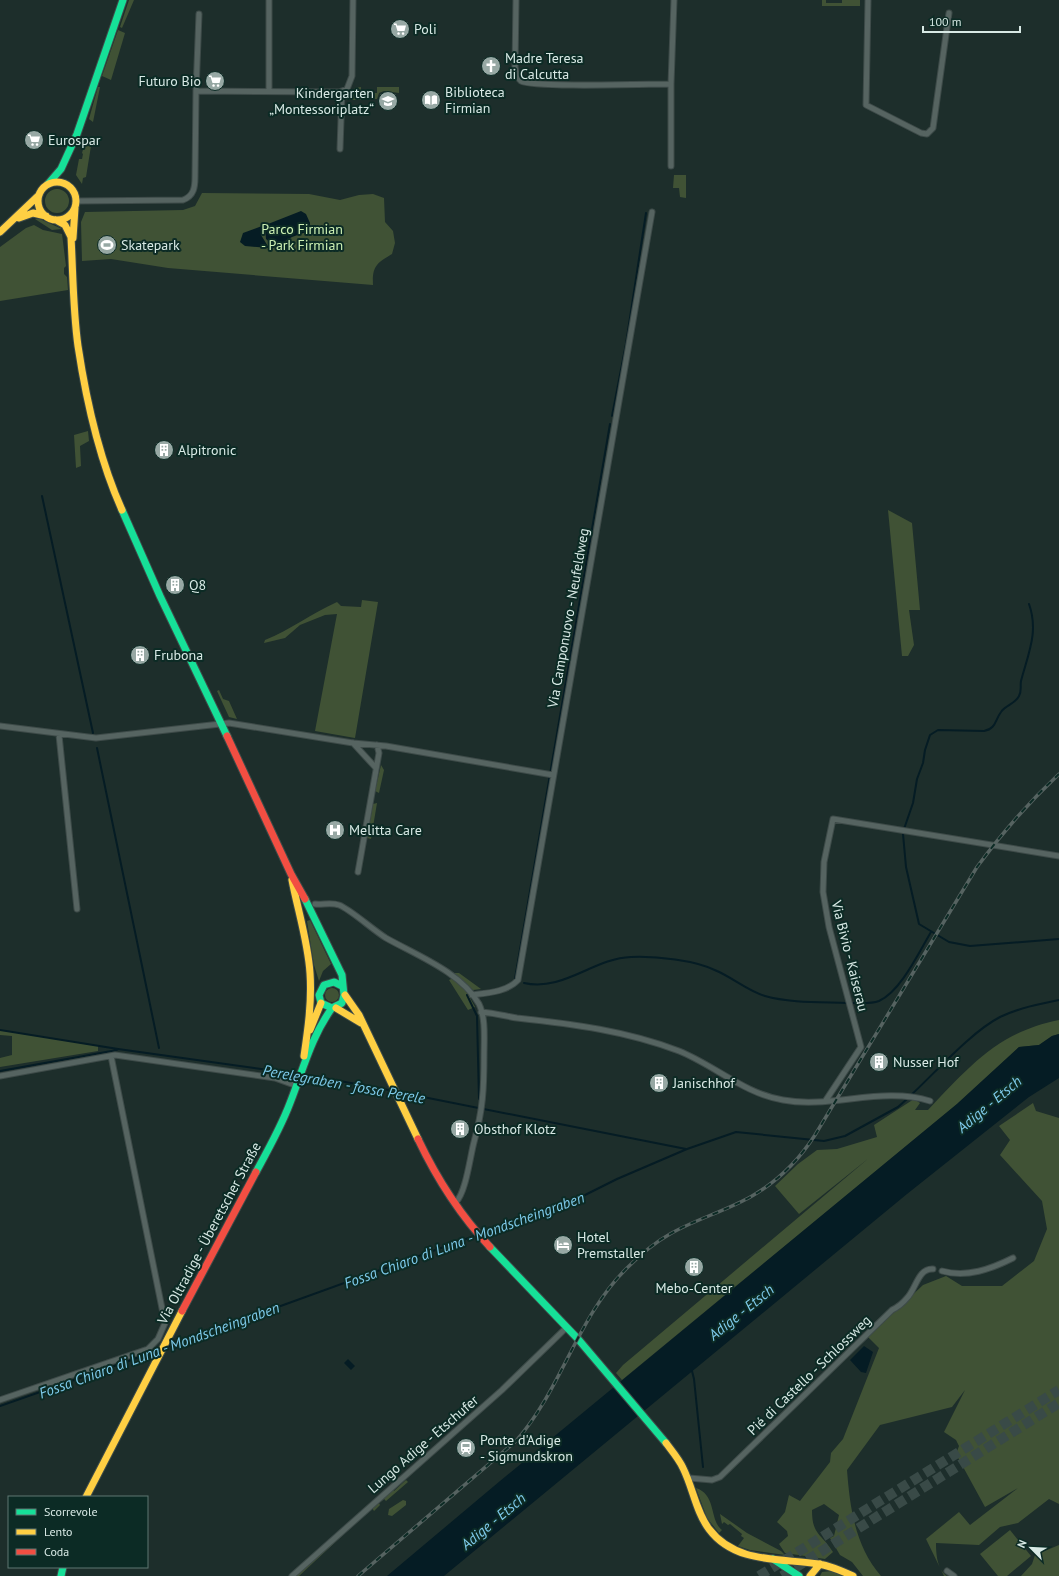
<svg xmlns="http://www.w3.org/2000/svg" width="1059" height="1576" viewBox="0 0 1059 1576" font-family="'PT Sans',sans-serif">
<rect width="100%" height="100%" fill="#1d2e2b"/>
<!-- green -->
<path fill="#405235" d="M129,0H134L122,28L120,27Z
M822,0H826V3H842V0H860V6H822Z
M118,30L125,33L111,80L102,76Z
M98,87H100L93,122L89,119Z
M361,87V100H343L355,88Z
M377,87H399V93L384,91L379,93L377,99H373L372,93H377Z
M84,146H91L86,177L83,178L82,184L76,175L79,159H82L83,154L82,153Z
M674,175H686V198L680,197L679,188H673Z
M45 201a12 12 0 1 1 24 0a12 12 0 1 1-24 0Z
M202,193L309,194L340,200L359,195L373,194L384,198L385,222L393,231L395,243L392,254C377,263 372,266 373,285L168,268L111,259L82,261L81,222L85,212L183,210L195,206Z
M35,219H40L62,229L52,230Z
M34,225L43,230L62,234L66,266L64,268V274L67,277L68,290L0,301V247L26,228Z
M88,431L89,441L80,446L81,466L76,468L74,435Z
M888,510L912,523L920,610H909L914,645L908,656H902Z
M362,600L378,602L355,738L315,731L337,614L325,615L300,625L285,638L264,643L265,640C290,630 312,613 337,602L341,606L361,607Z
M219,690L223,699L229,701L237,719L229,717L217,691Z
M381,765L384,770L379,793L375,791Z
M377,803L371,839L367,838L373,804Z
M310,920L331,964L323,971L319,981L314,965L307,921Z
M454,973H459L481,989L473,990Z
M453,978L471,996L470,998L475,1007L468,1010L449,980Z
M325 995a7 7 0 1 1 14 0a7 7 0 1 1-14 0Z
M1059,1020V1034L1052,1036L1039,1045L1019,1047L957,1104L622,1380L616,1373L623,1365L869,1158L799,1214L775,1186L798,1164L817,1150L837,1149L877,1137L874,1125L914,1099L920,1103L915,1110H928C969,1067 998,1032 1059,1020Z
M0,1030L98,1046V1051L0,1067V1058L12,1055V1036L0,1035Z
M1033,1103L1036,1111L1059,1118V1504L1049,1499L1018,1523L1000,1527L979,1545L936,1543C936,1553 937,1570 947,1576H944L926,1539L959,1512L970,1525L1018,1488L985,1507L956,1454L959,1446L956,1440L944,1432L965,1390L952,1407L880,1425L847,1470C850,1508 855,1546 881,1576H863L852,1562L840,1555L830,1538L834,1536L839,1515L824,1504L812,1510C812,1535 821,1533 833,1552L825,1559L785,1553L779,1544L788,1536L787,1531L777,1522L785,1512L789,1495L800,1501L830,1462L831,1453L843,1439L879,1348L868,1337L923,1285L946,1276L962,1286H1002L1034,1261L1047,1229L1042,1201L1000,1155L1010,1140L999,1126Z
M406,1480L408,1482L386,1501L384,1499L379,1503L380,1505L374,1511L372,1508L299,1576H294L392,1488L394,1491Z
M696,1488C717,1495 709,1520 722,1530L719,1533L707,1518Z
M403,1500L406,1501V1505L392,1516L388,1515L389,1509Z
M720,1514L747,1533L781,1551L785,1555L750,1550L738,1546L744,1538L741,1536L742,1534L730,1524L728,1525L724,1522L722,1524Z
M1010,1530L1031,1556L1007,1576H998L980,1554Z
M1059,1545V1576H1021L1032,1564L1035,1555Z
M831,1571L847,1576H820L822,1572Z"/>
<!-- water -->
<path fill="#051c24" d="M301,211L306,214L310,223L309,231L292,237L279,245L274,246L266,239L265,227L268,224Z
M262,226L261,235L269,248L245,246L240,242L243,233Z
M1059,1034V1078L1029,1097L907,1194L444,1576H387L500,1481L957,1104L1019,1047L1039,1045L1052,1036Z
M864,1346L873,1352L866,1373L861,1372L850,1360Z
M348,1359L355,1366L351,1370L344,1363Z"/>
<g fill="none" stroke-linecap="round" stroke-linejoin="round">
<!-- stream -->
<path stroke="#051c24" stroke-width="2" d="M612,416L626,344L646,213
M42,496L93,733
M97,748L159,1048
M904,829L913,803L917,779L923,763L925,750L930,735L938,730L984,731C996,729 995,720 1001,712C1006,705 1015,704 1019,696C1022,691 1020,686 1021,681C1028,654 1039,632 1029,604
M903,834L906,867L919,924L949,942L970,946L1059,939
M515,979L610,424
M524,983C563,992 594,958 631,957C655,956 696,960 717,971C733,978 748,991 765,996C789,1003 822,1002 847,1003
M467,995L477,1016L479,1099
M852,1003C860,1003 871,1004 879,1001C901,991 919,952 931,932
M0,1030L118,1049L297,1074
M0,1071L117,1050
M302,1074L394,1091
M398,1092L686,1149
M910,1096C936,1072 971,1032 1000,1017C1019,1008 1039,1004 1059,1000
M481,1234L561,1207L617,1179L687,1149L736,1132L824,1141L845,1136L898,1107L907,1099
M167,1347L477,1235
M692,1371L694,1379L703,1467
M0,1406L157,1351"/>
<!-- highway-tunnel -->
<path stroke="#394a47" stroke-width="10" stroke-dasharray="10 5" stroke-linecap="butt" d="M759,1576L1059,1390
M782,1576L1059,1403"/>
<defs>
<path id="street" d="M516,0L515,67C516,72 516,77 521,81C533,88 649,84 671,84
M868,0L866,105L921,133L927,134L933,128L949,13
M196,91L199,14
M269,91V0
M340,149L342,91
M671,166V84L674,0
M76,201L183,200C194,196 195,187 195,177L196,91L340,92L347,89L352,76L353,0
M0,726L96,738L229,723L353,743L386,746L553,775
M59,735L77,909
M353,743L376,768
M358,872L379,753L377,745
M315,904C322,905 331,902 339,905C350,909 373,930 386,938C416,955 461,972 479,1004C486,1018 484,1040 484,1055C484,1089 483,1109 474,1142C470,1157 466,1192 456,1202
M472,995C487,993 507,992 518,980L652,212
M481,1012C494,1013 505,1016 517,1018C573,1024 627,1031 679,1051C714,1065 745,1094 783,1100C831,1109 882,1086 930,1101
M0,1076L115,1055L275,1078L297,1086
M826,1100L861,1047L829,927L823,892L824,862L833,819L1059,856
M942,1271C967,1278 991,1269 1013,1258
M0,1400L148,1349L158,1339L165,1323L111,1056
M689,1478L712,1480L720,1477L892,1310C898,1307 903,1303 907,1298C916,1289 918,1268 933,1269
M947,1571L954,1576
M292,1576L502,1390L567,1327"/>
<path id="fast" d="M48,184L61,169L77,134L123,0
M122,510L160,596L227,736
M305,899L342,975L344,995L342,1003L332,1008L321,1003L319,995L324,985L334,982L342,986
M256,1172C268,1150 281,1127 290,1103C303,1070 311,1037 332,1008
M490,1247L578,1339L666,1443
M773,1559L799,1576
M61,1576L63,1567"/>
<path id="slow" d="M38 201a19 19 0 1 1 38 0a19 19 0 1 1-38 0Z
M19,218L33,213L46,216
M56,220L65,225L71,237C73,273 73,310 78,346C86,399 100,461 122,510
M0,232L39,195
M73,238L75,208
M292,880C298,911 308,942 310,973C312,1001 308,1029 304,1056
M345,995L359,1015L418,1139
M336,1008L361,1023
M310,1030L321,1003
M666,1443C672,1451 679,1459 683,1468C693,1488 696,1512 709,1529C735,1564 781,1558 819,1564C831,1566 842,1571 853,1576
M86,1497L182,1311
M810,1576L820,1564"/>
<path id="jam" d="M227,736L291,874L305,899
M418,1139C436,1177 461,1216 490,1247
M182,1311L256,1172"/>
</defs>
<!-- street casing -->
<use href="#street" stroke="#3e4b49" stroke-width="7"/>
<!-- fast casing -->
<use href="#fast" stroke="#3e4b49" stroke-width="9"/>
<!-- slow casing -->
<use href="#slow" stroke="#3e4b49" stroke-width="9"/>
<!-- jam casing -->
<use href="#jam" stroke="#3e4b49" stroke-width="9"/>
<!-- street -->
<use href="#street" stroke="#566461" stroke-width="5"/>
<!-- fast -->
<use href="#fast" stroke="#16e098" stroke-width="7"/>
<!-- slow -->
<use href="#slow" stroke="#ffcf43" stroke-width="7"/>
<!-- jam -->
<use href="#jam" stroke="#f24e42" stroke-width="7"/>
<defs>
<path id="rail" d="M358,1576L516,1441C562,1389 577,1317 627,1268C640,1255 654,1243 670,1234C696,1219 726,1211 752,1196C778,1181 799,1160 815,1135L977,867C1002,833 1028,803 1059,774"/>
</defs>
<!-- rail casing -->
<use href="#rail" stroke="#566361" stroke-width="3.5"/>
<!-- rail -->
<use href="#rail" stroke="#0c2b25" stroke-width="2" stroke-dasharray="6" stroke-linecap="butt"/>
</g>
<!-- icons -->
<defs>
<symbol id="supermarket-disc" viewBox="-11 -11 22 22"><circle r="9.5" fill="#97a8a4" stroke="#0c2b25"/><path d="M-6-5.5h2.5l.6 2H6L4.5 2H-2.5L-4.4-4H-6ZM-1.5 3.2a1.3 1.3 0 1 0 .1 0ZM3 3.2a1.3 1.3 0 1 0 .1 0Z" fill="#fff"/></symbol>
<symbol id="church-disc" viewBox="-11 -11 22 22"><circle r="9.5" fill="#97a8a4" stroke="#0c2b25"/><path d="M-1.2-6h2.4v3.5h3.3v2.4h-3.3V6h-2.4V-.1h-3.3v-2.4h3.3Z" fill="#fff"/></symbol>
<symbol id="library-disc" viewBox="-11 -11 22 22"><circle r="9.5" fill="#97a8a4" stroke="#0c2b25"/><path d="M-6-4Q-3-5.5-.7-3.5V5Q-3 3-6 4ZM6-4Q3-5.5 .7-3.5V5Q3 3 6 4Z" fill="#fff"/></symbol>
<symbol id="school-disc" viewBox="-11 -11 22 22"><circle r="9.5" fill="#97a8a4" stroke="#0c2b25"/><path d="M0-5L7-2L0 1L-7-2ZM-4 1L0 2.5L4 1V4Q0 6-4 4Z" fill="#fff"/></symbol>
<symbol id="stadium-disc" viewBox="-11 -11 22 22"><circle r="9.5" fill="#97a8a4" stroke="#0c2b25"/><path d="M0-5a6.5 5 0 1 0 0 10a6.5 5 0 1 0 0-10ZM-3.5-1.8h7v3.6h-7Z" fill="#fff"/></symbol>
<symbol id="building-disc" viewBox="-11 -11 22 22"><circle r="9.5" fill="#97a8a4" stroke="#0c2b25"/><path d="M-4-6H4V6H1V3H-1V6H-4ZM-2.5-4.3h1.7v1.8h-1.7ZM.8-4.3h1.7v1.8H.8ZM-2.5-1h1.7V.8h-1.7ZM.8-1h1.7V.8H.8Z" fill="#fff"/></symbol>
<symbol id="hospital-disc" viewBox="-11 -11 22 22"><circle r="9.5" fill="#97a8a4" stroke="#0c2b25"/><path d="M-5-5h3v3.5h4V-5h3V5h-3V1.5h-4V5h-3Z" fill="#fff"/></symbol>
<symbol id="hotel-disc" viewBox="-11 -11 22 22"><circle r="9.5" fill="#97a8a4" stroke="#0c2b25"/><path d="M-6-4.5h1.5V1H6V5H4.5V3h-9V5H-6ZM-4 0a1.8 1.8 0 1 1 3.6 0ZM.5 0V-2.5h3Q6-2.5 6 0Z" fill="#fff"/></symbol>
<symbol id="station-disc" viewBox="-11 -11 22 22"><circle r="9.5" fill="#97a8a4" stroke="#0c2b25"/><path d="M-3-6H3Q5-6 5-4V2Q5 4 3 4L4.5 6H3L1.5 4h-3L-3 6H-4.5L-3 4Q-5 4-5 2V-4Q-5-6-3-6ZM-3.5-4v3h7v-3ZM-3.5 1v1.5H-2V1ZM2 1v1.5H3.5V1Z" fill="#fff"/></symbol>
</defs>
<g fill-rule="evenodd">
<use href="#supermarket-disc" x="389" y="18" width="22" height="22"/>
<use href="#church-disc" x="480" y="55" width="22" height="22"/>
<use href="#supermarket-disc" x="204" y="70" width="22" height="22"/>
<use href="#library-disc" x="420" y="89" width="22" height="22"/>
<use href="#school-disc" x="377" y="90" width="22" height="22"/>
<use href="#supermarket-disc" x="23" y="129" width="22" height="22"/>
<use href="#stadium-disc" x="96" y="234" width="22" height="22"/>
<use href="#building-disc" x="153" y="439" width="22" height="22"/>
<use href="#building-disc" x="164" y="574" width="22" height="22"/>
<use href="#building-disc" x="129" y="644" width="22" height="22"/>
<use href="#hospital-disc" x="324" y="819" width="22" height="22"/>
<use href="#building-disc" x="868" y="1051" width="22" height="22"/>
<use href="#building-disc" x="648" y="1072" width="22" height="22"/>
<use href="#building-disc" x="449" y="1118" width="22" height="22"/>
<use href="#hotel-disc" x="552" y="1234" width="22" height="22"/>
<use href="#building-disc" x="683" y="1256" width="22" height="22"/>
<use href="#station-disc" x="455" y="1437" width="22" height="22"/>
</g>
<g text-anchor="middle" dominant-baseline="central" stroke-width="4" stroke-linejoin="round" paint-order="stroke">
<!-- poi labels -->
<g font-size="14" fill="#d8e9e5" stroke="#0c2b25" text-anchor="start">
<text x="414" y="29">Poli</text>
<text x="505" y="58">Madre Teresa<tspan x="505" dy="16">di Calcutta</tspan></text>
<text x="201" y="81" text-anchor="end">Futuro Bio</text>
<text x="445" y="92">Biblioteca<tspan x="445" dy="16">Firmian</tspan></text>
<text x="374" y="93" text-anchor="end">Kindergarten<tspan x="374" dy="16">„Montessoriplatz“</tspan></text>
<text x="48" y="140">Eurospar</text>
<text x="121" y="245">Skatepark</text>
<text x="178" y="450">Alpitronic</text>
<text x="189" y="585">Q8</text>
<text x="154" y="655">Frubona</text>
<text x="349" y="830">Melitta Care</text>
<text x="893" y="1062">Nusser Hof</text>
<text x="673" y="1083">Janischhof</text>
<text x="474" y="1129">Obsthof Klotz</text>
<text x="577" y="1237">Hotel<tspan x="577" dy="16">Premstaller</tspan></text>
<text x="694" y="1288" text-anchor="middle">Mebo-Center</text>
<text x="480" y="1440">Ponte d'Adige<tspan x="480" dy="16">- Sigmundskron</tspan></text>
</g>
<!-- park labels -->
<g font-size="14" fill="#cdf0b3" stroke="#0c2b25">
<text x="302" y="229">Parco Firmian<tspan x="302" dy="16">- Park Firmian</tspan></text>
</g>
<!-- street labels -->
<g font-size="14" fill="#d8e9e5" stroke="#0c2b25">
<text transform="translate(568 618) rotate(-80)">Via Camponuovo - Neufeldweg</text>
<text transform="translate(850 956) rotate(76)">Via Bivio - Kaiserau</text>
<text transform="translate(209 1233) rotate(-62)">Via Oltradige - Überetscher Straße</text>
<text transform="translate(809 1375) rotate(-44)">Pié di Castello - Schlossweg</text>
<text transform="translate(423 1444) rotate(-41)">Lungo Adige - Etschufer</text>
</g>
<!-- water labels -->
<g font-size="15" font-style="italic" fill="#7ecaea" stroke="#0c2b25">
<text transform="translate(344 1084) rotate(10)">Perelegraben - fossa Perele</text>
<text transform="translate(989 1104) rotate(-40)">Adige - Etsch</text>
<text transform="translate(464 1240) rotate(-20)">Fossa Chiaro di Luna - Mondscheingraben</text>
<text transform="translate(741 1312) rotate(-39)">Adige - Etsch</text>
<text transform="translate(159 1350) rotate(-20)">Fossa Chiaro di Luna - Mondscheingraben</text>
<text transform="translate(493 1521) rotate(-40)">Adige - Etsch</text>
</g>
</g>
<!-- legend -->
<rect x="8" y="1496" width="140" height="72" fill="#0c2b25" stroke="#5e7772"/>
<rect x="16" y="1509" width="20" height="6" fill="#16e098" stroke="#5e7772"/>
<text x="44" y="1516" font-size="12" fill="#d8e9e5">Scorrevole</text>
<rect x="16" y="1529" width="20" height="6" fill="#ffcf43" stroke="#5e7772"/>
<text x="44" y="1536" font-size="12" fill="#d8e9e5">Lento</text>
<rect x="16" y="1549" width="20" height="6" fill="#f24e42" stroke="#5e7772"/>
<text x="44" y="1556" font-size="12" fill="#d8e9e5">Coda</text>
<!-- north arrow -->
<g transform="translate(1031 1548) rotate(294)" stroke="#0c2b25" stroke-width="3" paint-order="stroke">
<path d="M0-3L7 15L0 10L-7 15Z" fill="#d8e9e5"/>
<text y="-6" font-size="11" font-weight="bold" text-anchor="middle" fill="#d8e9e5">N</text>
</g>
<!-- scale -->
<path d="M923 26v6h97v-6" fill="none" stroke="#d8e9e5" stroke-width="2"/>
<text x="929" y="26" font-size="12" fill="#d8e9e5" stroke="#0c2b25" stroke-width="3" paint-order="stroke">100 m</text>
</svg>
